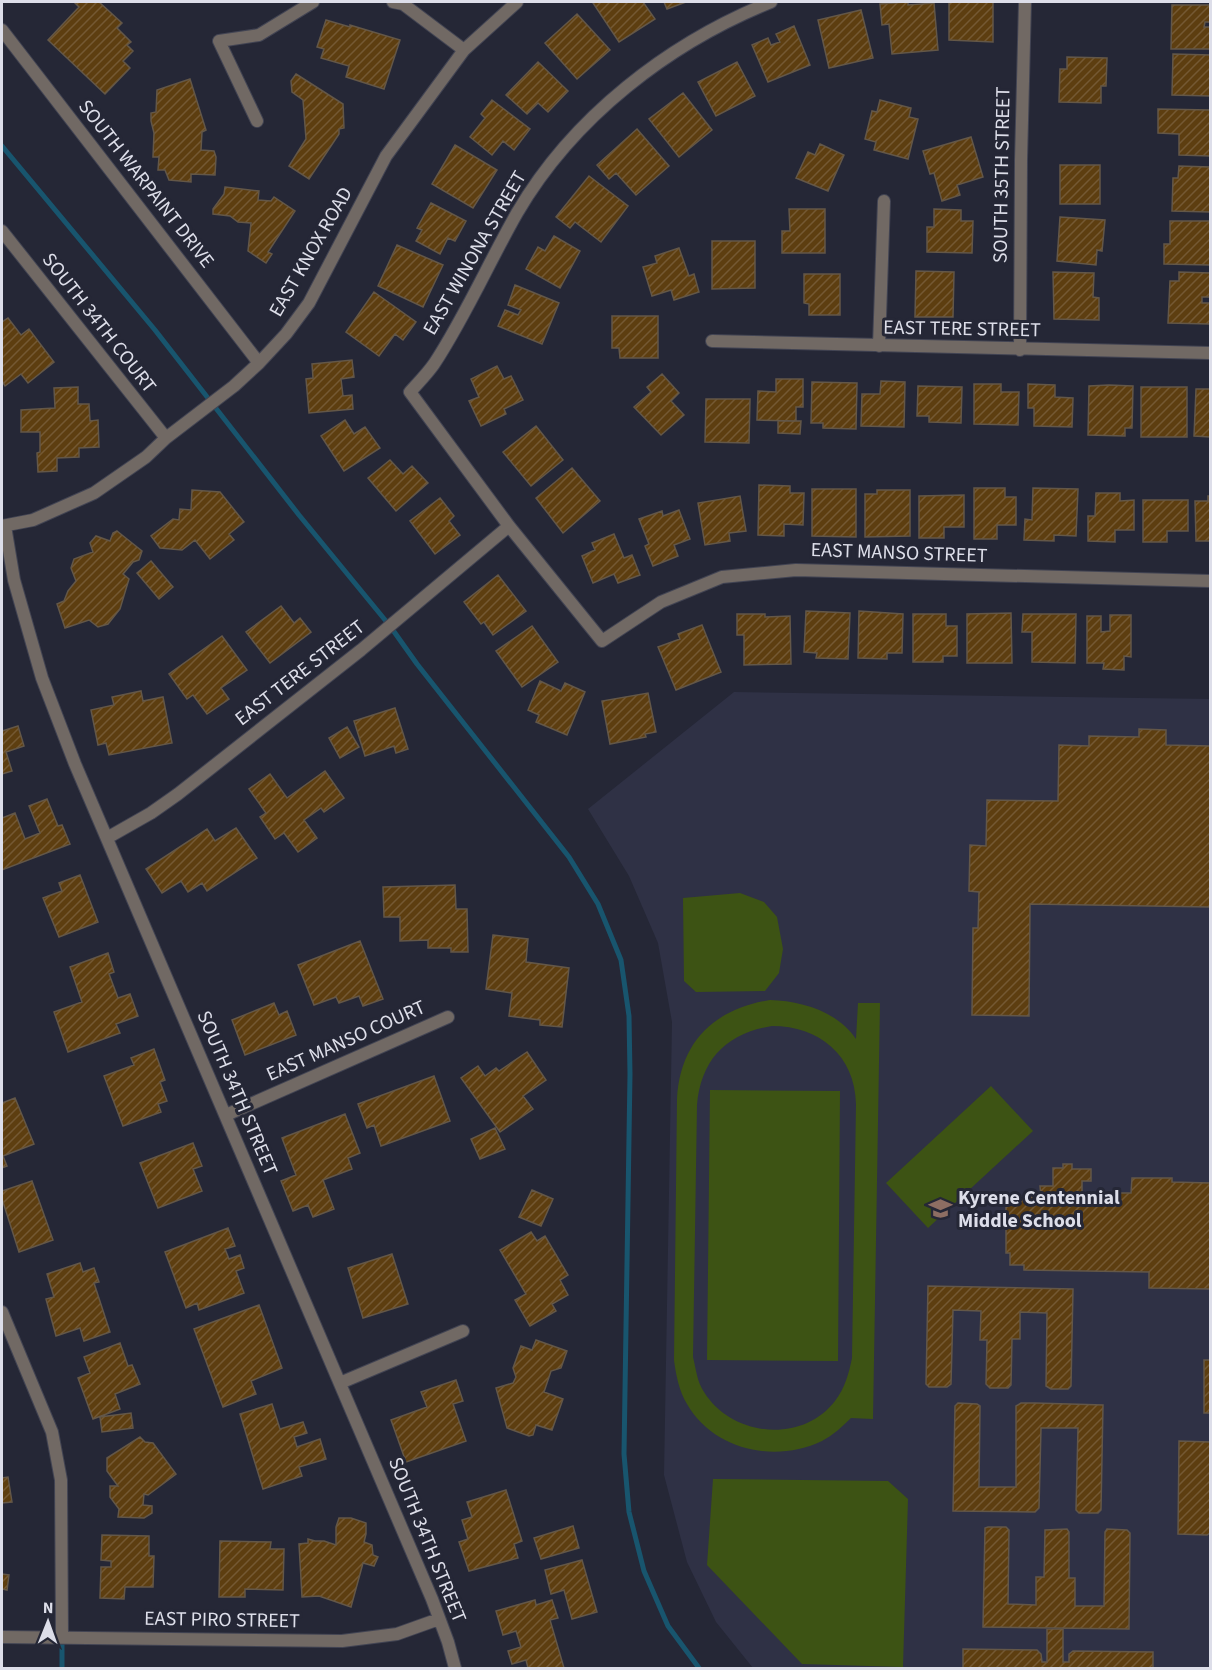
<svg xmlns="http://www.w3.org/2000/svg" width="1212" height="1670" viewBox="0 0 1212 1670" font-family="'Source Sans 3',sans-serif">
<defs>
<pattern id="building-hatch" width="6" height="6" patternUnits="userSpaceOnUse" patternTransform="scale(1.5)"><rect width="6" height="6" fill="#5d3e10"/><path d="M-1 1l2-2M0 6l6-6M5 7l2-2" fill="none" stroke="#745933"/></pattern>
</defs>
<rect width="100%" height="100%" fill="#252736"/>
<!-- built -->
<path fill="#2f3145" d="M734,692L1210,699V1668H753L716,1622L687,1562L664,1475L672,1022L658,943L629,876L588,809Z"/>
<!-- garden -->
<path fill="#3d5314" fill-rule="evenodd" d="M740,893L764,902L777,917L783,949L779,973L765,991L696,992L684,981L683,898Z
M770,1000C801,1001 837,1011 856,1039L858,1003H880L873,1419L851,1418C842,1427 833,1435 822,1441C776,1463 714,1451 687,1404C679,1391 676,1375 674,1360L677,1099C680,1042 714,1009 770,1000ZM772,1026C819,1026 855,1055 856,1104L852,1358C849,1373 845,1388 835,1401C802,1444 732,1437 704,1392C697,1382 696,1369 693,1357L697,1105C701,1059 727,1033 772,1026Z
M991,1086L1033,1131L928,1228L886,1183Z
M710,1090L840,1091L838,1361L707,1360Z
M713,1479L888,1481L908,1499L903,1667L802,1664L707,1565Z"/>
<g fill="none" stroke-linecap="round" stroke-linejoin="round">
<!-- stream -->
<path stroke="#18556e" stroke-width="5" d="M2,146L155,330L299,515L390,626L417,664L569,857L598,904L621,960L629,1016L630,1074L624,1454L629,1512L644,1571L668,1626L699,1668
M62,1639V1668"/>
</g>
<!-- building -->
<path fill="url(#building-hatch)" stroke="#635748" stroke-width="1.5" d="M74,2H99L122,23L117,28L131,42L127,45L133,51L123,61L130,68L105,94L48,40L79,7Z
M596,2H643L655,19L619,42L593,3Z
M664,2H686L667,9Z
M906,2H908V5L934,3L938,50L892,54L889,24L882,25L880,4Z
M949,2H993V42L949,40Z
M1172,5H1210V22H1205L1204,27H1210V49H1171Z
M861,10L873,58L829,68L818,20Z
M577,14L610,50L577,79L545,43Z
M326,20L350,27V25L400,40L384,89L346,77L349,66L321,58L324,49L317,47Z
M794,26L810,65L768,82L752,45L768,38L771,45L780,42L776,34Z
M1173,54L1210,55V96L1172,95Z
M1067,57L1107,58L1106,86H1101V103L1059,102L1060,69H1067Z
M538,62L568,91L548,112L538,103L527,114L506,95Z
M737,62L755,96L716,116L698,82Z
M296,74L343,104L344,128L339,129V134L309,179L289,166L306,139L303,100L292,92L291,81Z
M190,79L206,130L202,132L201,150L214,151L216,157L215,175L191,174V182L169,180L165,170H158L159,157H153L154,133L151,121V113L156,112L157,90Z
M683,93L712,130L679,157L649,119Z
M492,100L530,129L514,150L503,141L492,155L470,137L485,118L481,114Z
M880,100L911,108L909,117L918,119L908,159L874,150L876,142L865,139L872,111L877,112Z
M1158,109L1210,110V156L1179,155V134L1158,133Z
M637,129L669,166L636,195L616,173L609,179L597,165Z
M971,137L983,177L957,185L960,195L942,201L934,173L930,174L923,151Z
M820,144L844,155L828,191L796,178L808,152L815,155Z
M455,145L497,170L473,208L432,184Z
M1060,165H1100V204H1060Z
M1179,166L1210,167V212L1172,211L1173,178H1178Z
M589,176L628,206L601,242L575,222L570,228L556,217Z
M225,187L259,191L258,200L271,201L274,197L295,211L268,252L272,254L266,263L248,251L251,223L238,222L230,216L213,214V209L224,194Z
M431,203L466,221L455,241L448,238L440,254L416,241L422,230L417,228Z
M789,209H825V253H782V231H790Z
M934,209L961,210V221H973L972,253L927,252V227H934Z
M1060,217L1105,220L1102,251L1097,250L1096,265L1057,261Z
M1170,221H1210V265L1164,264V244H1170Z
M554,236L580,251L560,288L526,269L538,247L545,251Z
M712,241H755V288L712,289Z
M397,245L443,265L423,307L378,286Z
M679,248L689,276L694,274L699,292L674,300L671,290L652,296L643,267L657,263L655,256Z
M916,271L954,272L953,317H915Z
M1053,272L1094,273L1093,297L1099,298V320L1054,319Z
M1179,272L1210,273V297H1202V303H1210V324L1168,323L1170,281H1179Z
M804,274H840V315H809V304L804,303Z
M515,285L559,303L542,344L498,326L505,310L518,315L521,310L508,305Z
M374,292L416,322L403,340L395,334L379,356L346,332Z
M612,316H658V358H620L619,348H612Z
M8,318L21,335L29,329L54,362L28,383L21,374L5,386L2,381V322Z
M352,360L354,377L341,379L343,396L352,395L353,409L309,413L306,379L313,378L312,364Z
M497,366L504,379L511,376L523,400L504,409L506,414L481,426L469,401L479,397L471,379Z
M662,374L679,393L671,401L684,415L661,435L634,407L651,392L647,387Z
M776,379H803V407H796V421L757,420L758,391L776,392Z
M881,381L905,382L904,427L861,426L862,394H880Z
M812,382L857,383L856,429L823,428V423H811Z
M974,384H1001V392H1019L1018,425L974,424Z
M1028,384L1055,385V397L1073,398L1072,427L1034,426V408H1028Z
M1109,385L1133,386L1132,428H1125V436L1088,435L1089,386Z
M918,386L962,387L961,423L929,422V416H917Z
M78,387V404H89L90,421L98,420L99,447L79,448V457L57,458V471L38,472L37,453L40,452V432H21V410L55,408L54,388Z
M1141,387H1187V437H1141Z
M1196,389H1210V437L1194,436Z
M706,399H750L749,443L705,442Z
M345,420L354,434L365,427L380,448L344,471L321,436Z
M778,421H801L800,434L778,433Z
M536,426L563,460L531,486L503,452Z
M390,460L403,474L412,466L428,483L396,511L368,478Z
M572,468L600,501L563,533L536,498Z
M759,485L790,486V493H804L803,525L784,524V536L758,535Z
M974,488H1005V497H1016V525H997V539H974Z
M1033,488L1078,489L1076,536L1054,535V541L1024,540L1025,519L1032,520Z
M812,489H856V537L812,536Z
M192,490L220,492L244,522L229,534L234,540L210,559L195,540L182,550L160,548L151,536L173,519L179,520L180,509L191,510Z
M877,490H910V536L865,537V494H877Z
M1096,493H1120V501L1134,500V530H1115V542L1088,541V516H1095Z
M964,495V527H944V538H919V496Z
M740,496L746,531L729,533L730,541L705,545L698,503Z
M1208,496H1210V541H1196L1195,501H1208Z
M440,498L454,516L449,521L460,535L435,554L410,521Z
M1143,500H1188V531H1167V542H1143Z
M679,510L690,539L674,545L678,556L653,566L645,546L649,544L639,519L662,511L663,516Z
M117,531L142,551L139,560L133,562L123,574L129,579L120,609L108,624L98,627L89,620L65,628L57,604L64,601L68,591L76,581L71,568L74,559L93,552L90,543L96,536L110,541L113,533Z
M614,534L624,558L632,555L640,575L618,583L614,574L593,583L582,556L595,550L592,543Z
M151,561L173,587L159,599L137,573Z
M498,575L526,611L493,635L484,622L481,624L464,602Z
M281,606L294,623L300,618L311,632L270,663L246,632Z
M806,611L850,613L848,659L816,658L817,653L804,652Z
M859,611L903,614L902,653H887V659L858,658Z
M1011,613L1012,663H967V614Z
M737,614H765V617L790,616L791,664L744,665V635H737Z
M913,614H946V626H957V656H943V662H913Z
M1023,614H1076L1075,663L1032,662V632H1022Z
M1110,615H1131V657L1124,656V670L1103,669L1104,663H1087V616H1101V632L1110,631Z
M702,625L721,672L676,690L658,647L680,639L678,634Z
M532,626L558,662L522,687L496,651Z
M222,636L247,670L221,688L229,699L207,714L193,695L187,699L169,674Z
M540,681L561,691L565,683L585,692L567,735L536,722L539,715L528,710Z
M141,691L143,701L163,697L172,743L109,755L106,743L98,745L91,710L114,705L112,697Z
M648,693L656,732L645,734L646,737L610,744L602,701Z
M395,708L408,749L396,753L394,746L365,756L354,721Z
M18,726L24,746L6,752L12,771L2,774V731Z
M347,727L359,747L340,758L329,738Z
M1139,729L1166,730V745L1210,746V907L1030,904L1029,1016L972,1015L973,928H978L979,892L969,891L970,845L986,846L987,800L1058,801L1059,745L1089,746V736L1139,737Z
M325,771L344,798L324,812L321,808L304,820L317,838L298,852L284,833L275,839L260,817L266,813L249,789L270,774L287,798Z
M47,799L58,826L62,825L70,844L2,870V818L15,813L25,839L40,833L29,806Z
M236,828L257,858L207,891L202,883L188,892L181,881L162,893L146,869L207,829L215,841Z
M80,875L98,922L59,937L43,898L62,891L59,883Z
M455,885L456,909H467L468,952H451V948H428V940L400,941V917H384L383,887Z
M493,935L528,939L526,962L569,968L562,1027L540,1025V1020L509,1016L512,993L486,989Z
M360,941L383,999L363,1006L359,996L339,1003L336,997L314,1005L298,965Z
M108,953L114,972L109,974L118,998L130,994L138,1016L116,1024L120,1033L68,1052L54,1012L82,1002L70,967Z
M274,1003L279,1015L287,1011L296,1035L245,1055L232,1020Z
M154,1049L165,1080L160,1082L167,1101L158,1104L161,1112L123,1126L104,1076L134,1065L131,1058Z
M527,1052L546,1080L523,1096L533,1109L500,1132L461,1078L478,1066L485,1076L496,1068L499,1071Z
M434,1076L450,1121L381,1146L374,1125L367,1128L358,1104Z
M15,1098L34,1144L3,1156L7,1166L2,1168V1103Z
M345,1114L360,1153L348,1158L352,1169L323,1180L334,1209L313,1217L308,1205L293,1211L281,1181L296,1175L282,1138Z
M495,1128L505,1149L480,1159L471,1139Z
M193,1143L202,1166L193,1169L202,1191L158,1208L140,1163Z
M1063,1164H1072V1169H1091V1181H1082V1193H1131L1132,1178H1172V1182L1210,1183V1289L1149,1288V1272L1024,1270V1265H1010V1253H1006V1206L1015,1197H1041L1040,1186H1053V1168H1063Z
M32,1181L53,1240L19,1252L2,1199V1191Z
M532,1190L553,1199L541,1226L519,1217Z
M228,1228L235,1246L225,1249L229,1259L240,1255L244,1268L236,1271L244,1293L199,1310L197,1303L186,1308L165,1252Z
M531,1232L537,1241L545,1236L568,1275L560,1280L568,1295L552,1304L556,1311L530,1326L515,1300L526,1294L500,1250Z
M392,1254L408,1304L363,1318L348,1268Z
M80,1263L83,1272L94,1268L99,1282L94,1283L110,1332L84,1341L80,1328L56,1336L46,1299L54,1297L47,1274Z
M928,1286L1073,1289L1071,1386L1068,1389H1051L1046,1386L1047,1313L1020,1312V1339H1012L1011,1385L1008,1388H990L986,1384L987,1340H980L981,1311L953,1310L951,1384L947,1387H929L926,1384Z
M259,1305L282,1368L251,1381L256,1394L223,1407L194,1329Z
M536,1340L567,1351L561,1368L551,1371L544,1392L563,1399L552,1430L536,1425L533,1435L529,1436L507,1428L496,1388L513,1383L516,1377L513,1368L521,1346L532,1350Z
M120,1343L128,1366L132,1365L140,1384L115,1394L120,1409L93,1419L78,1378L90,1373L84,1357Z
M1204,1360H1210V1413H1204Z
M456,1380L463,1401L453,1404L466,1441L406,1462L391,1420L427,1407L421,1392Z
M958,1403L977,1404L980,1406L979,1487H1016V1406L1021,1403H1035L1103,1405L1101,1510L1098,1513H1079L1076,1510L1078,1428H1041L1039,1508L1035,1512L953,1511L955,1406Z
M272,1404L280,1429L303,1422L307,1433L294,1437L297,1447L320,1439L326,1459L299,1467L302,1476L263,1489L240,1414Z
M131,1413L133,1428L102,1432L100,1417Z
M140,1437L145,1442L153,1443L176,1474L148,1495L144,1494L143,1505L152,1506V1513L144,1518L118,1517L119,1509L110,1497V1486H118L107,1471V1458Z
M1179,1441L1210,1442V1533L1207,1535L1178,1534Z
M8,1477L12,1502L2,1503V1478Z
M506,1490L522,1541L514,1544L518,1558L469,1571L459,1542L468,1539L462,1520L472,1517L467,1502Z
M339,1518H351L366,1523V1534L364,1542L372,1545L373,1555L378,1557L374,1566L363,1563L351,1607L319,1596L302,1597L299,1544L308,1543V1539L315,1541H324L336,1545V1527Z
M573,1526L579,1548L541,1559L534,1538Z
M988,1527H1006L1009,1530L1008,1604L1036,1605V1577H1044L1045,1530L1067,1529L1069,1532V1578H1075V1606H1104L1105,1532L1107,1529L1127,1530L1130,1533L1129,1629L983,1627L985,1528Z
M102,1535L149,1536V1556H154L153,1587H125L124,1599L100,1598L101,1567H111V1561L101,1560Z
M220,1541L271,1542L270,1549H284L283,1590L245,1589V1597H219Z
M582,1560L597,1612L572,1619L564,1590L551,1594L545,1570Z
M2,1574L9,1575L7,1590L2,1589Z
M535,1600L536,1605L552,1600L558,1618L550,1620L564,1668H528L526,1660L512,1664L508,1651L521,1647L516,1631L503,1635L496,1611Z
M1047,1629H1063V1662H1069V1654L1073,1651L1153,1652V1668H963V1649L1037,1650L1041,1654L1042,1662H1047Z"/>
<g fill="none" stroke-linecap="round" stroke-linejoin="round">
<defs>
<path id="street" d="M393,2L403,4L464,50
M771,2C669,43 573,117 517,213C489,262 465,317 434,364C427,374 418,383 410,392L509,526L602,641L661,602L722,577L796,570L1210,581
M2,30L259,363
M257,121L219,41L259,35L313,2
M2,231L166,438
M712,341L1210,353
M879,346L884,201
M1020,350L1021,160L1025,2
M2,526L33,520L94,493L146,457L166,438L234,386L259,363L286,334L309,303L386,156L464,50L517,2
M5,526L14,580L42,678L75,764L432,1599L448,1642L455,1668
M107,838L151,813L178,794L361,650L509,526
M226,1115L448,1017
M2,1312L52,1432L61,1480L62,1638
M340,1383L463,1331
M2,1637L342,1641L397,1634L439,1619"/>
</defs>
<!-- street casing -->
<use href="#street" stroke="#424453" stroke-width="14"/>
<!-- street -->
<use href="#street" stroke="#716964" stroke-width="12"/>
</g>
<!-- icons -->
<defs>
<symbol id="school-bare" viewBox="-9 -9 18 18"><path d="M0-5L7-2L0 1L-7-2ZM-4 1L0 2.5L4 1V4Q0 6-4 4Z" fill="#8d6e63" stroke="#252736" stroke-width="2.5" paint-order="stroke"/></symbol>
</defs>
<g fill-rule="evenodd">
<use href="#school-bare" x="924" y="1192" width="33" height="33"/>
</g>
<g text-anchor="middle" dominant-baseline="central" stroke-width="6" stroke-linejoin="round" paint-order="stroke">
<!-- street labels -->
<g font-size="20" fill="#dddee9" stroke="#252736">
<text transform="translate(1002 175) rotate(-89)">SOUTH 35TH STREET</text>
<text transform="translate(146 184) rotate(52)">SOUTH WARPAINT DRIVE</text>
<text transform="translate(311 252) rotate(-60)">EAST KNOX ROAD</text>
<text transform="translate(475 253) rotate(-60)">EAST WINONA STREET</text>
<text transform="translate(99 323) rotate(52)">SOUTH 34TH COURT</text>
<text transform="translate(962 329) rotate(1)">EAST TERE STREET</text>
<text transform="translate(899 553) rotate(2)">EAST MANSO STREET</text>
<text transform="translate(300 673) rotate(-38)">EAST TERE STREET</text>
<text transform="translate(346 1041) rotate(-24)">EAST MANSO COURT</text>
<text transform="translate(237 1093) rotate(67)">SOUTH 34TH STREET</text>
<text transform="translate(427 1540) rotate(68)">SOUTH 34TH STREET</text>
<text transform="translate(222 1620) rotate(1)">EAST PIRO STREET</text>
</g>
<!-- poi labels -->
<g font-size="20" font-weight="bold" fill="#dddee9" stroke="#252736" text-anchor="start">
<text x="958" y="1198">Kyrene Centennial<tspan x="958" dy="23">Middle School</tspan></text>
</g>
</g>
<!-- border -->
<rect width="1212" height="1670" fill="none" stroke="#dddee9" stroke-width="6"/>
<!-- north arrow -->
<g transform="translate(48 1622) rotate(1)" stroke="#252736" stroke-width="4.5" paint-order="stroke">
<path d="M0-4.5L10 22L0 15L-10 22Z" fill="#dddee9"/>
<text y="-9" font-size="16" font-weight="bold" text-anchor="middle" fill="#dddee9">N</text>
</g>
</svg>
